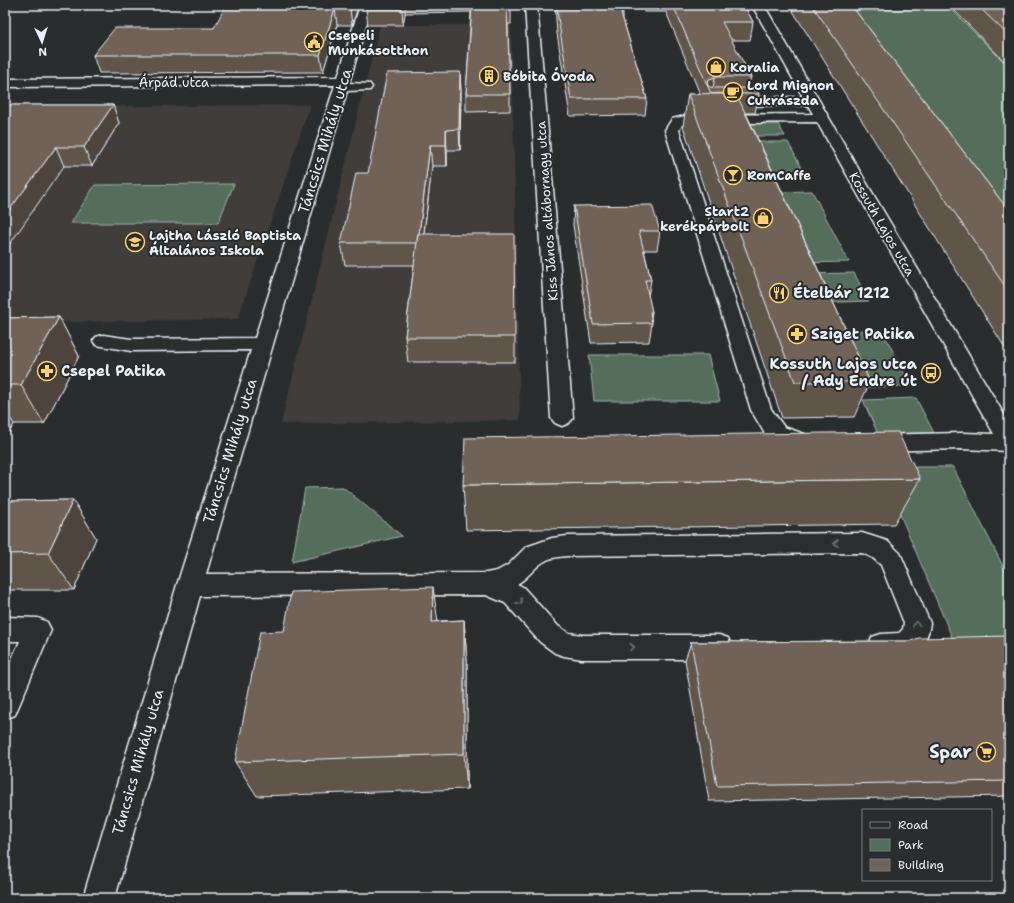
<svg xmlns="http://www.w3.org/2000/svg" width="1014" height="903" viewBox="0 0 1014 903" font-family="'Shantell Sans',sans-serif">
<rect width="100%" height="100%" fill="#2a2d2e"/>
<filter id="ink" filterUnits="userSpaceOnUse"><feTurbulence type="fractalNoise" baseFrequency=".025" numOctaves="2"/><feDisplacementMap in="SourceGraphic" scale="8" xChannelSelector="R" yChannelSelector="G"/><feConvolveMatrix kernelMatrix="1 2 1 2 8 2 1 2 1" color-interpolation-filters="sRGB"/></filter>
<g filter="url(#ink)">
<!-- built -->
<path fill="#3f3d3a" d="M380,25H511L520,420L281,424Z
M310,105L238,319L5,323V107Z"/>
<!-- green -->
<path fill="#546e5c" stroke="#9eb0aa" d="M951,9L1009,67V223L828,10Z
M734,124H778L785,136H740Z
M742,142H788L804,173L756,174Z
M234,184L218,223H71L95,185Z
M812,191L849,262L795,263L764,192Z
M854,273L869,301L812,303L799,274Z
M882,330L911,386L849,388L824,331Z
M589,355H708L720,401H594Z
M916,398L934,433L878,434L863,400Z
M880,467H953L1009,578V648L957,649Z
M343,487L402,536L292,562L305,488Z"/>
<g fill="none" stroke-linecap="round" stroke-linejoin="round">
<defs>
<path id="minor" d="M360,5H372L349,83L370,84L372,87L370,90L347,91L206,574L486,573L497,571L508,565L526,547L552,538L567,536L862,533L887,541L900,553L930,623C927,654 898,664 872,655L868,646L872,637L881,634L899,633L903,629L904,623L881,565L873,558L862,553L567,556C560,557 551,557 545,561C535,566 528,578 517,584L523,587L558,626L569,633L582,635H719L728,638L732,647L728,656L719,659H582L564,656L555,653L540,642L505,603L486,595L200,596L115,898H83L177,585L251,350L131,351L96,345L93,341L96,337L103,335L131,339L255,338L335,85L5,87V79L338,77Z
M525,5H537L573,418L569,423L562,426L555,423L551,418Z
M752,5H764L866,182L1009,423V451L962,449L872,451L864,449L861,443L864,437L872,435L962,433L994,434L817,122L689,123L682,125L679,130L771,409L784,427L816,438L819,444L816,450L804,452L768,439L751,410L665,130L672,119L689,115L813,114L808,105L727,106L722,105L720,102L722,99L727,98L803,97Z
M5,617L38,618L47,622L51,630L15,715L5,719V674L20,641H5Z"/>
</defs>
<!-- minor casing -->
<use href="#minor" stroke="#e8f1f8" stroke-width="3"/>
<!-- minor -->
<use href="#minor" fill="#2a2d2e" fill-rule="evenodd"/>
</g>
<!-- wall -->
<path fill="#5f544a" stroke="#e8f1f8" d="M359,5L352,25H337L323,72L99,73L93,55L214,28Z
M367,5H511V24H508L510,94V111L466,112V94L471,12L405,13L403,25H368L366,9Z
M555,5H621L623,13V19L647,99L645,115L570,116L557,33Z
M642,5H744L753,22L750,40H731L751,77L748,88L759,94L755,113H746L870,382L854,417L782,418L683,126L688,94H700L666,12H644Z
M789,5H851L1009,211V354Z
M949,5H1009V66Z
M460,72L461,92L460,150H447V166H432L424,234L515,337V362H408L405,337L414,265H345L341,243L368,173Z
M5,105H113L119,123L92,166H64Z
M574,206L660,231L657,250H644L651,280L648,297L652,312L651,318L652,323L649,342L591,343L573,225Z
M59,317L79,356L44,424H14L5,439V318Z
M920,479L894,524L466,530L463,485Z
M73,500L96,538L74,590H5V501Z
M464,620L467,661V789L257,796L235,762L284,631L438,621Z
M1009,636V796L709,801L685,660L691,642L910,641Z"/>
<!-- shaded-wall -->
<path fill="#4e453c" stroke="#e8f1f8" d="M352,5H359L352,25L350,9Z
M402,5H405V13L403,25L402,9Z
M335,9L337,25L323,72L320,55Z
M460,72L461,92L460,150L459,129Z
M715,77L712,94L707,84L709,79Z
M113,105L119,123L92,166L84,147Z
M446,130L447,150V166L446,145Z
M430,145L432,166L420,265L418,243Z
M56,147L64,166L5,251V216Z
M59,317L79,356L44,424L21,385Z
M5,410L14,424L5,439Z
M73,500L96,538L74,590L48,553Z
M433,587L439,630L432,622Z
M464,620L467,661V789L464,754Z"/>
<!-- building -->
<path fill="#6f6256" stroke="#e8f1f8" d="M226,5H352L350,9H335L320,55H93L115,28H214Z
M367,5H402V9H366Z
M472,5H511L512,8H507L510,94H466Z
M557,5H621L623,13H621L647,99H571L558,18Z
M673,5H744L753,22H722L751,77H715L709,79L707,84L710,87L716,88H756L759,94H711Z
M812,5H851L1009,211V292Z
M977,5H1009V36Z
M460,72L459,129L446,130V145H430L419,234H418L417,243H341L356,173H368L387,73Z
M736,93L870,382H795L688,94Z
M5,105H113L84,147H56L5,216Z
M652,205L660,231H639L651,280H645L652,312H650L652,323L593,324L574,206Z
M418,234H514L515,337H405Z
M59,317L21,385H5V318Z
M898,432L920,479L463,485L465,438Z
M73,500L48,553L5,554V501Z
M433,587L432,622L464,620V754L235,762L260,632L284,631L291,592Z
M1009,636V781L717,786L691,642L910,641L919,638Z"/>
<!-- one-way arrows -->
<defs><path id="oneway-chevron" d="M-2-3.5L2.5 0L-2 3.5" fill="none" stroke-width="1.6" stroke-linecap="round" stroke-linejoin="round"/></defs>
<g stroke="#6c7275">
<use href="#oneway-chevron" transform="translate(836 543) rotate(180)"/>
<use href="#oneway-chevron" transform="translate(520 602) rotate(48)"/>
<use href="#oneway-chevron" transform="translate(916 624) rotate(-98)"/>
<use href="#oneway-chevron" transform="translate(632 647)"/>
</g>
</g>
<!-- icons -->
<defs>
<symbol id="civic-ring" viewBox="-11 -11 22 22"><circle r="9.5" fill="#2a2d2e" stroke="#ffd166" stroke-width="1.5"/><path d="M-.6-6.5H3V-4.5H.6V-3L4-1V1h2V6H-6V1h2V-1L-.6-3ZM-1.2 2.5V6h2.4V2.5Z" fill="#ffd166"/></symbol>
<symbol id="shop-ring" viewBox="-11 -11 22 22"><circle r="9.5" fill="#2a2d2e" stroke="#ffd166" stroke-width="1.5"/><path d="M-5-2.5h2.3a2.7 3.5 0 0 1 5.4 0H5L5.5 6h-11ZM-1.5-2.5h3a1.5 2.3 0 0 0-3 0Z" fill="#ffd166"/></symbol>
<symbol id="building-ring" viewBox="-11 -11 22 22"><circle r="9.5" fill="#2a2d2e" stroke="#ffd166" stroke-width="1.5"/><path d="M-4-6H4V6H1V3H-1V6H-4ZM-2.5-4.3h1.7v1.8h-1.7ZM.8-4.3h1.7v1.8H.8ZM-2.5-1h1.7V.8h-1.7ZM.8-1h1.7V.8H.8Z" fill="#ffd166"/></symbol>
<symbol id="cafe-ring" viewBox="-11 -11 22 22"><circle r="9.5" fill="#2a2d2e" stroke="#ffd166" stroke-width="1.5"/><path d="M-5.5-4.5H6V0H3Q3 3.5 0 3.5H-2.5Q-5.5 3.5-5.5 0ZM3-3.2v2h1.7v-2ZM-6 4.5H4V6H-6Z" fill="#ffd166"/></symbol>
<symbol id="bar-ring" viewBox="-11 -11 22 22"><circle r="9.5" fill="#2a2d2e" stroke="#ffd166" stroke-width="1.5"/><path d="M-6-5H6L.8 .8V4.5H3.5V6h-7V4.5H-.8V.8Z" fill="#ffd166"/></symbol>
<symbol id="school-ring" viewBox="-11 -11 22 22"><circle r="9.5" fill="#2a2d2e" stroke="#ffd166" stroke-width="1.5"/><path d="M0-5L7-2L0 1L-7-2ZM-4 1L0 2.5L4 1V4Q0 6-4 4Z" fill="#ffd166"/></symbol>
<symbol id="restaurant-ring" viewBox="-11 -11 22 22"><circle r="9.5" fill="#2a2d2e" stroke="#ffd166" stroke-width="1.5"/><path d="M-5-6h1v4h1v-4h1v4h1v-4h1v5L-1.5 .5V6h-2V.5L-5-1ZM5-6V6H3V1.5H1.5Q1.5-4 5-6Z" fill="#ffd166"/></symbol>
<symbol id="pharmacy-ring" viewBox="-11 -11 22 22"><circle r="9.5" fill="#2a2d2e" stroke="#ffd166" stroke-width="1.5"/><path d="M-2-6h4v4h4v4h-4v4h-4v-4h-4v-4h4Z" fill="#ffd166"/></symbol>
<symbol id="bus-ring" viewBox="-11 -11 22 22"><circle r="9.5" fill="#2a2d2e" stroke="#ffd166" stroke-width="1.5"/><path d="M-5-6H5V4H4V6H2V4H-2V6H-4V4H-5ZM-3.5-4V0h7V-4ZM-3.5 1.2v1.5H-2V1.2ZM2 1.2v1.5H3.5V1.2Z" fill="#ffd166"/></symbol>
<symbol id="supermarket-ring" viewBox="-11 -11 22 22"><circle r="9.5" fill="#2a2d2e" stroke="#ffd166" stroke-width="1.5"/><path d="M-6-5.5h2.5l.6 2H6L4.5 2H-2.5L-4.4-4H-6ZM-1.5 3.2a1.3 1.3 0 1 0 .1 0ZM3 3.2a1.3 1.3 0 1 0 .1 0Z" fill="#ffd166"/></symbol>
</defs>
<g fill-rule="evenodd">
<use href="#civic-ring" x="303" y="31" width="22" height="22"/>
<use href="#shop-ring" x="705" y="56" width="22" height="22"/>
<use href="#building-ring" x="478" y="65" width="22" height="22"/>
<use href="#cafe-ring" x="722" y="81" width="22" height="22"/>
<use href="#bar-ring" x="722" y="164" width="22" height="22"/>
<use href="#shop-ring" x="752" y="207" width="22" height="22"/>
<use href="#school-ring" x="124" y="231" width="22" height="22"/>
<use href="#restaurant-ring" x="768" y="282" width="22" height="22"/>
<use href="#pharmacy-ring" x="786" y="323" width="22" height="22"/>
<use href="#pharmacy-ring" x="36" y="360" width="22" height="22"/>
<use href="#bus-ring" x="920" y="362" width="22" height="22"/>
<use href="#supermarket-ring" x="975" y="741" width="22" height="22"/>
</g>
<g text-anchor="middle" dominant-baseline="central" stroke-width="4" stroke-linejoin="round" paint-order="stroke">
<!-- far-poi labels -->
<g font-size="13" font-weight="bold" fill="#e8f1f8" stroke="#2a2d2e" text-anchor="start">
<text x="328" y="35">Csepeli<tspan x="328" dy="15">Munkásotthon</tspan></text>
<text x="730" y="67">Koralia</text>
<text x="503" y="76">Bóbita Óvoda</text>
<text x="747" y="85">Lord Mignon<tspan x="747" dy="15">Cukrászda</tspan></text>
<text x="747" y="175">RomCaffe</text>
<text x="749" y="211" text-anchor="end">Start2<tspan x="749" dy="15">kerékpárbolt</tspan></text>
<text x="149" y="235">Lajtha László Baptista<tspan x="149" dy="15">Általános Iskola</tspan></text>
</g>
<!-- far-street labels -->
<g font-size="13" fill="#e8f1f8" stroke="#2a2d2e">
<text x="174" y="82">Árpád utca</text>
<text transform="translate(547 211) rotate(-94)">Kiss János altábornagy utca</text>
<text transform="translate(882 224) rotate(60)">Kossuth Lajos utca</text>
</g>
<!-- street labels -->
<g font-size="15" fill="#e8f1f8" stroke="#2a2d2e">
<text transform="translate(325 141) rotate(-73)">Táncsics Mihály utca</text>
<text transform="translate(230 451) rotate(-73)">Táncsics Mihály utca</text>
<text transform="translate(138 762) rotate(-74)">Táncsics Mihály utca</text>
</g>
<!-- poi labels -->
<g font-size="15" font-weight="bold" fill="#e8f1f8" stroke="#2a2d2e" text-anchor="start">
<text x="793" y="293">Ételbár 1212</text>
<text x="811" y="334">Sziget Patika</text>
<text x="917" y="364" text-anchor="end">Kossuth Lajos utca<tspan x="917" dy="17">/ Ady Endre út</tspan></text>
<text x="61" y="371">Csepel Patika</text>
</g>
<!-- near-poi labels -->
<g font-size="18" font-weight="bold" fill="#e8f1f8" stroke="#2a2d2e" text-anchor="end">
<text x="972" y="752">Spar</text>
</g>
</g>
<!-- margin -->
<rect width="1014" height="903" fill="none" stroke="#2a2d2e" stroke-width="20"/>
<rect x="10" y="10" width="994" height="883" fill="none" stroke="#e8f1f8" stroke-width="1.5" filter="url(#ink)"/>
<!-- legend -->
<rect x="862" y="809" width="130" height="72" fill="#2a2d2e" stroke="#767b7f"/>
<rect x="870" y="822" width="20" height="6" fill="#2a2d2e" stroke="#767b7f"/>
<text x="898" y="829" font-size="12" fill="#e8f1f8">Road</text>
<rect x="870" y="839" width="20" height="12" fill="#546e5c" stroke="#767b7f"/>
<text x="898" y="849" font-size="12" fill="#e8f1f8">Park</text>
<rect x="870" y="859" width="20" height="12" fill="#6f6256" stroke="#767b7f"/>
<text x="898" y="869" font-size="12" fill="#e8f1f8">Building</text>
<!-- north arrow -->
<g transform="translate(42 42) rotate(176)" stroke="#2a2d2e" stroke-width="3" paint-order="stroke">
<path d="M0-3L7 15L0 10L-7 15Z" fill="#e8f1f8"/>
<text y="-6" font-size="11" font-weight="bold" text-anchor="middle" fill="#e8f1f8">N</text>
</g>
</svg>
